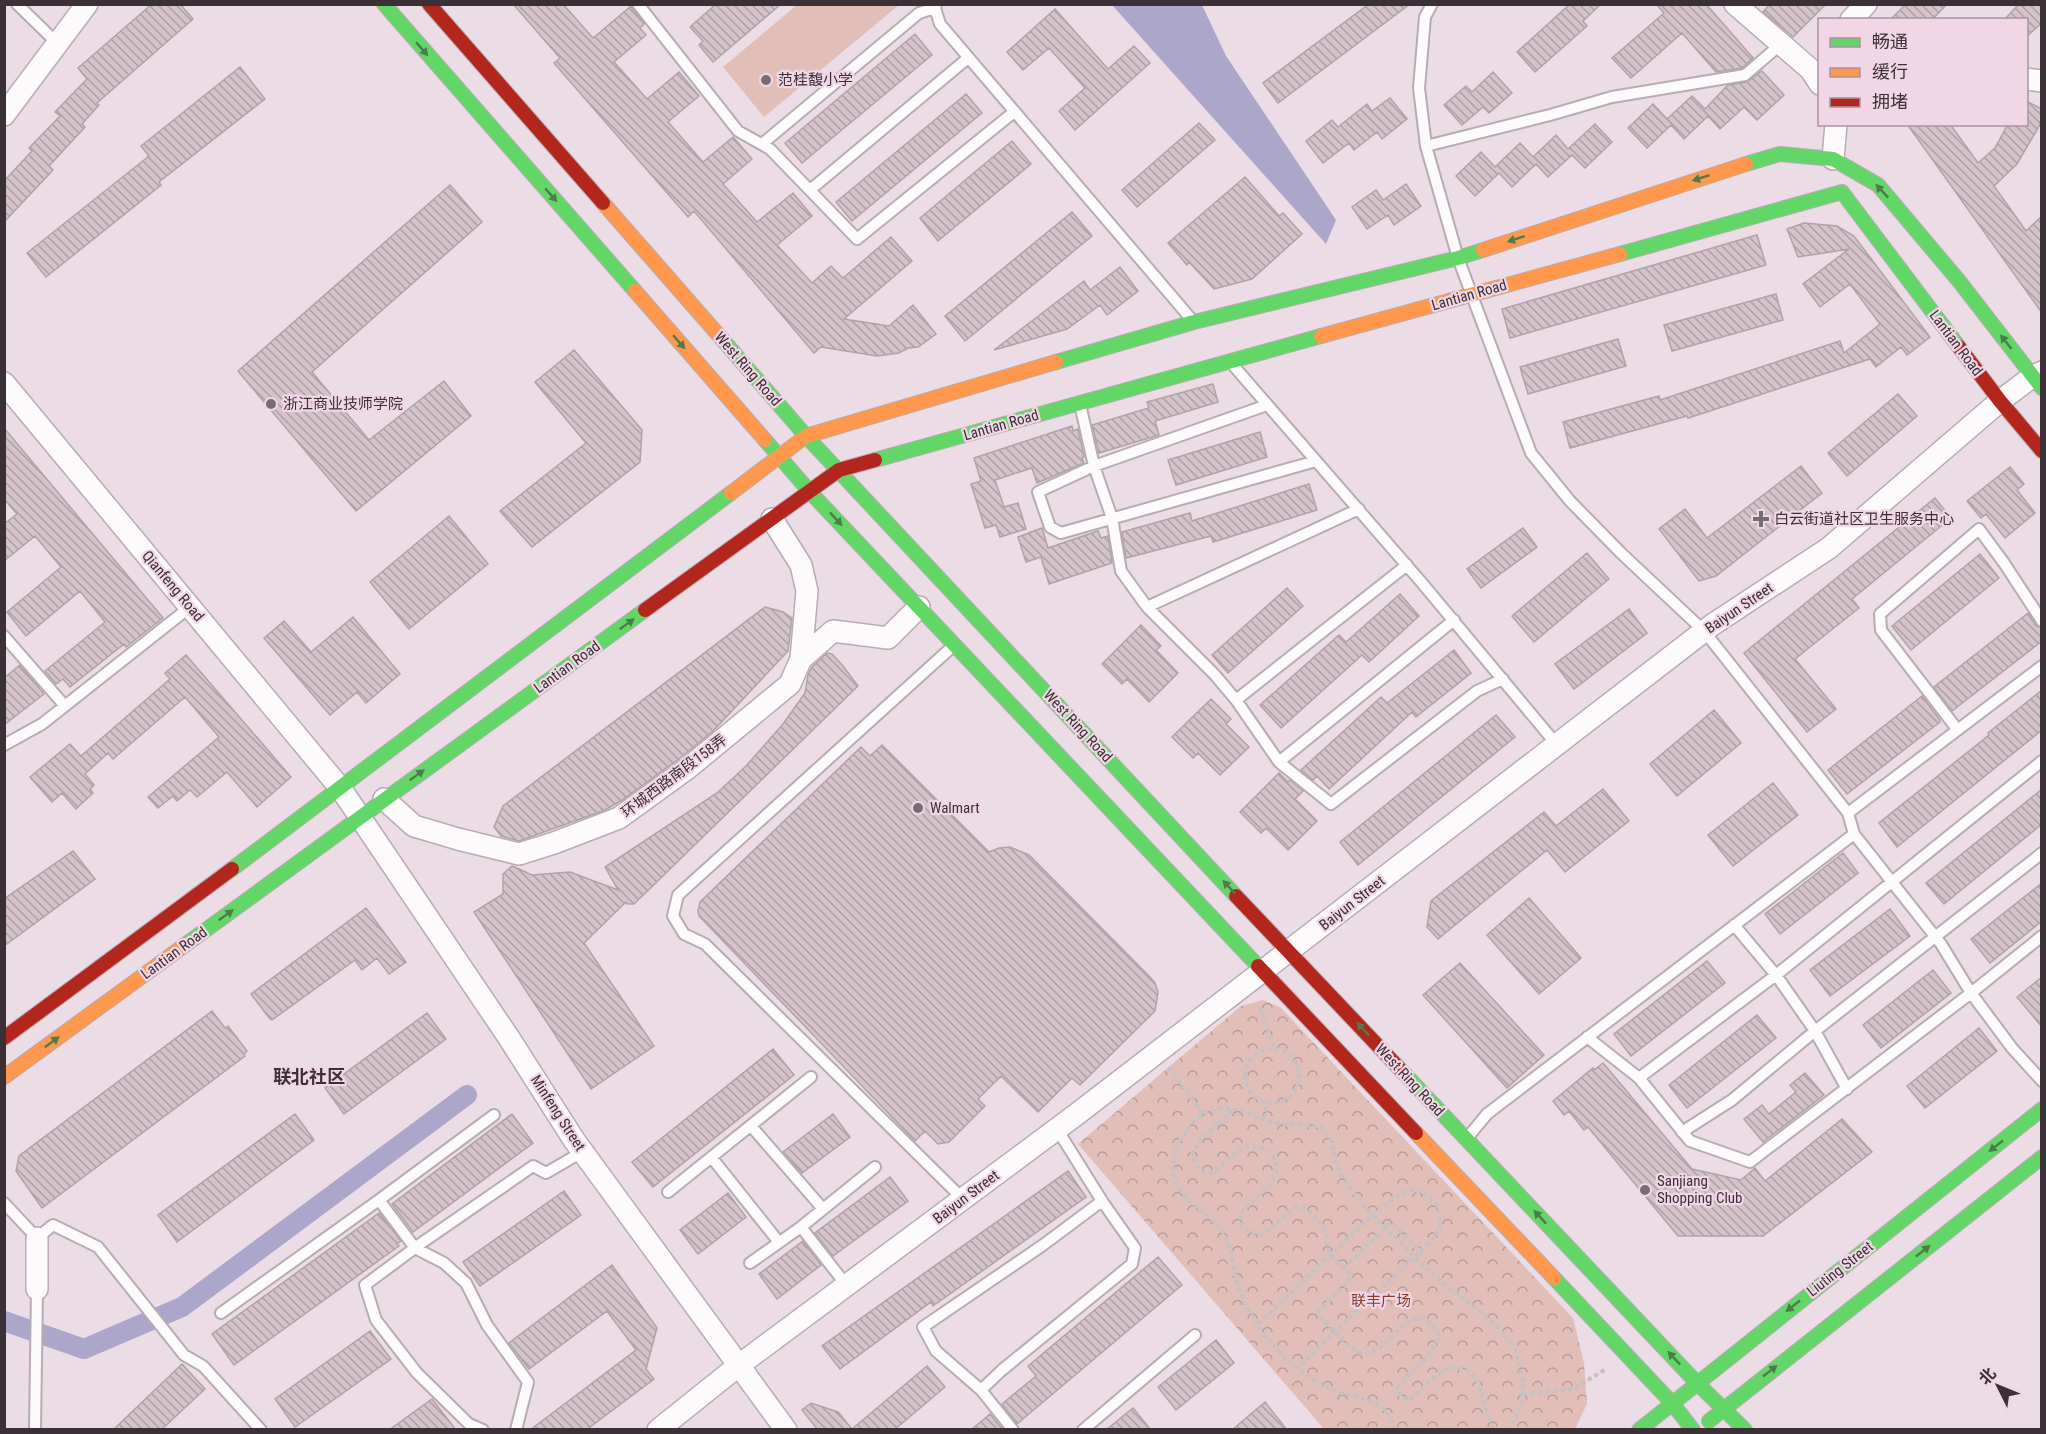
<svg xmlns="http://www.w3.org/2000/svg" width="2046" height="1434" viewBox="0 0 2046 1434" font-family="'Roboto Condensed','Noto Sans SC',sans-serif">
<defs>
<pattern id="park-crowns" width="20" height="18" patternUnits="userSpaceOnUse" patternTransform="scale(1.5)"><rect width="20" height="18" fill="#e2beb9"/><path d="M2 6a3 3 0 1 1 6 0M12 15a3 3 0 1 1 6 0" fill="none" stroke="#b89b97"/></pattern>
<pattern id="building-back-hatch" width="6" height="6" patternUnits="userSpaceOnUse" patternTransform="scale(1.5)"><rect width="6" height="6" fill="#d4c4c9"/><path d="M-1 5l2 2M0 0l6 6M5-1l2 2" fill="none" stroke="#ada0a4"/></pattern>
</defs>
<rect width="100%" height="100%" fill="#ebdce5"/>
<!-- park -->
<path fill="url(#park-crowns)" d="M1263,1000L1280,1007L1573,1318L1584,1363L1587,1404L1575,1429H1324L1078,1144L1241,1006Z"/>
<!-- pitch -->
<path fill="#e2beb9" d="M797,5H899L764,117L723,67Z"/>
<!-- water -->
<path fill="#aca6cb" d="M1112,5H1202L1226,56L1336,220L1326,244Z"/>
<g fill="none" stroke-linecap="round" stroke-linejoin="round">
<!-- canal -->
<path stroke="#aca6cb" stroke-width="20" d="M4,1321L84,1349L182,1307L467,1095"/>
</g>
<!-- building -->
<path fill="url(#building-back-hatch)" stroke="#b0a3a8" stroke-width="1.5" d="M152,4H180L193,19L97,103L99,105L82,124L85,127L49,166L53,170L4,222V181L32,151L29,148L60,116L55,112L87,79L78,68Z
M513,4H563L593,38L631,6L644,24L640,28L646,35L614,62L647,99L679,72L699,96L668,122L703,162L733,137L752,159L723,184L757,222L793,193L812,216L777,245L812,283L831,266L843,278L891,237L912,261L844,319L889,326L913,305L936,334L918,347L908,348L899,353L877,356L821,347L814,353L694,211L688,217L554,63L560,58Z
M716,4H781L713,62L699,45L703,41L690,27Z
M1369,4H1410L1278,103L1263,83Z
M1570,4H1601L1583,21L1587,26L1535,72L1517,52Z
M1656,4H1706L1753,58L1742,68L1716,72L1682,33L1631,78L1612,58L1664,13Z
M1770,4H1826L1793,37L1763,12Z
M1906,4H1947L1932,20H1890Z
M2019,4H2042V23L2026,37V20H2004Z
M1055,9L1108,69L1134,46L1150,63L1075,130L1059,111L1085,88L1049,48L1023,70L1007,52Z
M915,34L932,55L802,163L785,143Z
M240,67L265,99L159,182L161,185L46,277L27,253L149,156L141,146Z
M1762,71L1784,95L1757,120L1744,107L1720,129L1708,116L1684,139L1671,125L1647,148L1628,128L1653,104L1667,119L1692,96L1705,109L1728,85L1747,82Z
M1493,72L1512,93L1489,113L1483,107L1462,125L1444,105L1466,86L1472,92Z
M966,94L982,113L852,221L836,202Z
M1390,98L1407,119L1382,139L1377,132L1354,150L1349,143L1323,163L1306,141L1332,120L1338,127L1367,104L1372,111Z
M2026,101L2042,109V121L2017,164L1994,186L2026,231L2042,216V313L1907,124H1950L1978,163L1995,148L2008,124H2026Z
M1199,123L1215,140L1137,207L1122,190Z
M1595,124L1612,142L1585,168L1572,155L1548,177L1536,164L1512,187L1499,173L1475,196L1456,176L1481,152L1495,167L1520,143L1533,157L1556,135L1568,149Z
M1012,141L1031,164L938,241L920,218Z
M1245,177L1279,216L1283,213L1302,234L1252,279L1214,289L1189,262L1187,265L1168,243Z
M1406,184L1421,206L1394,225L1388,215L1367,229L1352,207L1376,190L1383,200Z
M450,185L482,222L312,372L369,440L444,381L471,416L356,511L238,371Z
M1072,212L1092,236L965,341L945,316Z
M1804,223L1837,226L1854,236L1930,337L1907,355L1901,347L1876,367L1870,359L1688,418L1687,416L1570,448L1563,422L1659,396L1660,400L1840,341L1844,353L1880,324L1850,284L1820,307L1803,284L1849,249L1798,257L1787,229Z
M1757,235L1766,265L1510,338L1502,309Z
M1120,267L1138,291L1107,315L1100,305L1067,329L994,350L1084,281L1090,290Z
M1776,294L1783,320L1672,351L1664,325Z
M1618,339L1626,366L1528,394L1520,367Z
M574,350L642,430L640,462L532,547L500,511L586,443L535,382Z
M1213,384L1218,402L1155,421L1159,435L1099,453L1092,425L1149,408L1147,402Z
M1898,394L1917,416L1847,476L1828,453Z
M1072,426L1073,431L1078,429L1084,457L1082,458L1084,463L1037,483L1032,468L995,480L1004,507L1018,503L1026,529L1000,537L996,525L985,528L971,484L981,481L974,458Z
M4,428L163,618L126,647L124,644L70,687L63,679L56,684L45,671L105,622L80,591L26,636L7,612L61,567L35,536L4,561V524L17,514L4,499Z
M1260,432L1267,457L1176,485L1168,460Z
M1801,466L1822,493L1716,576L1699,581L1659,529L1685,509L1707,538Z
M2010,467L2024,484L2017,490L2035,513L2005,538L1986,514L1981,518L1967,501Z
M1309,484L1317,510L1213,542L1211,536L1126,558L1122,532L1190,513L1192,521Z
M1935,498L1951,518L1852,599L1859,608L1795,659L1836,709L1807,732L1744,653Z
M449,516L488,564L409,629L370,582Z
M1042,528L1048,548L1098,531L1101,538L1108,536L1112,563L1049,584L1041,557L1026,562L1018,537Z
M1523,528L1537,547L1481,588L1467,569Z
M1587,553L1609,579L1534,642L1512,616Z
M1980,554L1999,578L1911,650L1892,626Z
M1287,588L1303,606L1228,673L1212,655Z
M1400,594L1419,616L1369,662L1362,655L1281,728L1260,705L1339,635L1346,642Z
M765,607L783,612L792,618L788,651L714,730L680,758L622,800L605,810L519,841L501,836L494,827L503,806Z
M1629,609L1647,633L1574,689L1555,664Z
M2028,613L2036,626L2042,628V641L1952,711L1934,687Z
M353,617L400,674L366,703L357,692L330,715L264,638L284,621L311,652Z
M1141,625L1161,646L1156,650L1178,673L1149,702L1127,679L1122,684L1102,664Z
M1454,650L1471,673L1416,717L1412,712L1329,789L1317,776L1313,780L1301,770L1381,697L1387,703Z
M827,653L832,654L843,666L858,686L634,904H627L626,902L584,943L654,1046L591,1089L474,912L503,894V874L512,866L532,875L570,872L618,890L605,867L717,793L746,766L783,724L805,693L808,675L812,667Z
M186,655L291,777L257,807L227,772L197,797L190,790L177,801L173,796L158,808L148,797L219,737L185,697L113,759L108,753L85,774L94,785L90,789L93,793L76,809L62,793L52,802L30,777L70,744L81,756L170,679L165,673Z
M20,665L44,694L4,725V678Z
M2042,690V730L1897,847L1879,823L1989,735L1988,733Z
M1922,696L1940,720V722L1847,794L1828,770Z
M1211,699L1231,719L1226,724L1249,747L1220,775L1198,753L1193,758L1172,737Z
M1714,710L1741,743L1677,796L1650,764Z
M1496,715L1515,737L1358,865L1340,842Z
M882,745L989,852L999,848L1010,847L1029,855L1148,975L1155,983L1158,992L1155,1011L1080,1085L1072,1078L1038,1112L1001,1076L978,1099L985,1106L949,1142L938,1144L925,1131L915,1141L699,916L698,911L700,902L861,747L870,756Z
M1279,773L1288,782L1290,780L1303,791L1295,799L1317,821L1288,850L1266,828L1261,833L1240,812Z
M1773,783L1798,815L1733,866L1708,835Z
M1603,789L1629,821L1565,872L1547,850L1438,939L1427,927L1431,901L1544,812L1556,826Z
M2042,789V824L1944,904L1926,883Z
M73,851L95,879L4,946V899Z
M1843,853L1858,873L1780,934L1765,914Z
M2042,883V921L1990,963L1971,939Z
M1529,898L1581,958L1539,994L1487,935Z
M366,908L406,962L389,974L377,958L362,970L355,960L272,1020L270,1019L251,994Z
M1890,909L1910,936L1830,996L1810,970Z
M1707,961L1725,983L1631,1056L1614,1034Z
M1460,963L1544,1055L1507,1088L1423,995Z
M1933,970L1951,993L1881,1048L1863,1025Z
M2042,977V1027L2017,997Z
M212,1011L225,1028L228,1026L247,1051L244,1054L245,1056L42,1208L16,1171L19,1156Z
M427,1013L446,1039L344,1114L325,1088Z
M1757,1015L1776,1038L1687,1108L1669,1085Z
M1979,1028L1997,1051L1925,1108L1907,1086Z
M773,1049L794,1075L653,1187L632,1162Z
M1603,1063L1692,1169L1741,1180L1755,1168L1765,1181L1842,1119L1872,1152L1763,1236H1678L1588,1127L1584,1130L1569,1111L1564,1115L1553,1101L1593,1068L1594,1070Z
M1805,1073L1824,1095L1763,1142L1744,1119L1762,1105L1769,1114L1796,1092L1790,1085Z
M295,1114L314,1140L177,1242L158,1215Z
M512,1114L533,1143L413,1232L392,1204Z
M833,1114L850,1137L802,1173L783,1152Z
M1068,1171L1086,1197L933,1306L931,1302L840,1369L822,1346Z
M890,1177L908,1201L833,1256L815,1233Z
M564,1191L581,1215L480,1286L463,1262Z
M728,1193L746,1217L698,1254L680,1230Z
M379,1213L401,1241L397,1244L399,1246L234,1365L212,1334Z
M803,1241L821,1265L777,1299L759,1274Z
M1158,1257L1182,1285L1017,1424L1002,1404L1036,1376L1028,1366Z
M612,1265L657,1328L646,1369L654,1379L586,1430H530L636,1350L607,1311L529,1369L509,1343Z
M370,1331L391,1359L295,1427L275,1399Z
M1216,1340L1234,1363L1176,1410L1158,1387Z
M182,1364L205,1389L161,1430H113Z
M927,1366L945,1387L894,1430H818L802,1410L811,1403L838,1412L852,1429Z
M432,1399L456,1430H389Z
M1265,1402L1287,1430H1232Z
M1133,1408L1151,1430H1106Z
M990,1414L1003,1430H971Z"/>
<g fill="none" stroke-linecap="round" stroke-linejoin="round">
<defs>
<path id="lane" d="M17,4L58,44
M638,4L738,131L770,149L857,239L1014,112
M936,4L935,8L940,24L1192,320
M1432,4L1425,17L1419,88L1426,146L1458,258L1531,453L1570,501L1621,553L1704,631L1848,813L1854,834L1941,944L1971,993L2012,1048L2042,1081
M762,144L919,13L935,8
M1426,146L1550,115L1612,97L1745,75L1781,44
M810,190L968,58
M1232,364L1422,583L1557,745
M1080,404L1094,466L1112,518L1121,571L1147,607L1359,509
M1267,405L1094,466L1038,492L1050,527L1061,533L1316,461
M1147,607L1215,675L1236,700L1279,762L1331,804L1477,691L1503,679
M4,636L65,706
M952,647L678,895L673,916L684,934L705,944L963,1199
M1236,700L1407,565
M1957,729L1881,630L1880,614L1979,529L2004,563L2042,621
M4,745L42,724L190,607
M1279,762L1454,620
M1848,813L2042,666
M1734,925L1776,975L1815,1031L1847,1089
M1587,1037L1639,1078L1690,1141L1750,1162L1971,993L2042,936
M1639,1078L1776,975L2042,761
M751,1126L823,1209
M1682,1132L1732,1100L1815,1031L2042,853
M1468,1137L1487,1114L1854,834
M712,1158L778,1241
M668,1192L811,1077
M379,1200L494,1115
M4,1203L37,1238L53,1225L98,1247L184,1355L203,1366L261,1430
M750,1263L801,1227
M847,1286L801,1227L875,1167
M221,1313L379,1200L415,1248L444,1263L466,1283L487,1325L528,1382L516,1430
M981,1390L1002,1370L1132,1264L1135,1248L1102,1201
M35,1430L37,1289
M483,1430L469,1424L417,1373L376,1320L365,1285L423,1242L533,1166L546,1173L582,1152
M1013,1430L981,1390L936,1351L923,1327L1043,1245L1102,1201L1057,1129
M1083,1430L1195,1335"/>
<path id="street" d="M1735,4L1810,69L1820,84
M1851,20L1866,4
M2026,79L2042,81
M4,115L87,4
M1833,159L1836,124
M4,383L341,789L509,1038L574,1140L786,1430
M801,659L833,631L888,638L919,607
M384,799L414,826L458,839L519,854L554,843L619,818L688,768L790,684L801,659L807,591L801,565L772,519
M37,1289V1238
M658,1430L738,1366L1077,1114L1712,625L1829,548L2000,401L2033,376L2042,372"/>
<path id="fast" d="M384,4L635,291
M1746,164L1780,154L1833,159L1878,185L1959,281L2042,388
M1620,254L1842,192L1959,347
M722,339L806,436L1236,896
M1056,362L1194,322L1458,258L1483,250
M765,440L810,492L1258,966
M875,460L1321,336
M232,869L731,493
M185,945L645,610
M1399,1068L1697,1383L1745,1430
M1554,1278L1672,1403L1693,1430
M1709,1421L2042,1157
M1639,1430L2042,1109"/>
<path id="slow" d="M603,203L722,339
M1483,250L1746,164
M635,291L765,440
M1321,336L1620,254
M731,493L806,436L1056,362
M4,1077L185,945
M1416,1133L1554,1278"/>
<path id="jam" d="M429,4L603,203
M1959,347L2000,401L2042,451
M645,610L839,470L875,460
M1236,896L1399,1068
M1258,966L1416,1133
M4,1038L232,869"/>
</defs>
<!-- lane casing -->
<use href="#lane" stroke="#b7acb2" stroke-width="14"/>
<!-- street casing -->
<use href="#street" stroke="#b7acb2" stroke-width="24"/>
<!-- fast casing -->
<use href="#fast" stroke="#b7acb2" stroke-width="16"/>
<!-- slow casing -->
<use href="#slow" stroke="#b7acb2" stroke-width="16"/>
<!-- jam casing -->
<use href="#jam" stroke="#b7acb2" stroke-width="16"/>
<!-- path -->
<path stroke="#c6c2c4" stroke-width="4" stroke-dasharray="4.5 3" stroke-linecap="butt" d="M1260,1007L1275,1049
M1245 1076a27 27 0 1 1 54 0a27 27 0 1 1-54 0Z
M1169,1067L1204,1115
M1264,1119L1267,1103
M1218,1124L1234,1109
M1258,1324L1373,1215L1401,1193L1413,1190L1429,1196L1439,1208L1440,1227L1432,1240L1298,1367
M1523,1394L1573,1389L1606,1369
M1489,1418L1492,1430
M1395,1430C1392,1423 1390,1414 1384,1409C1371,1398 1349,1397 1333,1390C1316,1382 1298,1370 1284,1357C1264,1337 1244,1308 1236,1280C1232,1264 1232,1246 1223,1232C1207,1208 1167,1197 1174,1160C1176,1152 1176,1145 1181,1139C1188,1129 1195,1118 1207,1113C1237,1101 1243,1114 1271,1122C1287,1126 1304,1123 1321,1127L1332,1142L1335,1160L1343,1179L1366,1208L1425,1268L1495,1324L1515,1348L1523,1381L1522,1403L1509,1430"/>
<!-- lane -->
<use href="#lane" stroke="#fcfafb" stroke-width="10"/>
<!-- street -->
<use href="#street" stroke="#fcfafb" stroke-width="21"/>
<!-- fast -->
<use href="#fast" stroke="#63d668" stroke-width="14"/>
<!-- slow -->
<use href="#slow" stroke="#ff974d" stroke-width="14"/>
<!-- jam -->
<use href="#jam" stroke="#b3261e" stroke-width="14"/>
<!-- path-bridge -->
<path stroke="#c6c2c4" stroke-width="4" stroke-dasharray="4.5 3" stroke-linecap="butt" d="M1218,1124L1201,1139L1192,1154C1195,1164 1198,1169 1208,1174C1222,1169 1229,1156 1242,1149C1258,1141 1281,1152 1276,1172C1273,1186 1249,1202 1240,1215L1241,1225L1249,1231L1259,1235L1269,1230L1295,1207C1310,1206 1318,1221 1327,1232C1324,1253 1335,1260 1350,1274L1349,1281L1318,1311L1321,1318C1330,1326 1352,1353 1364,1354C1390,1355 1413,1288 1439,1335C1433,1358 1410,1369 1398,1388L1401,1397L1409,1400L1443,1370L1456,1367L1466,1370L1477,1379L1489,1418
M1344,1268L1389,1224H1393L1426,1257"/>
</g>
<!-- one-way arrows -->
<defs><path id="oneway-solid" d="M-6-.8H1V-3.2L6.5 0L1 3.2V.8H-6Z" transform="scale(1.5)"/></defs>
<g fill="#4c7b4c">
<use href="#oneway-solid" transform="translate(422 49) rotate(49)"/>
<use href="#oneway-solid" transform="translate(1701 178) rotate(162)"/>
<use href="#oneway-solid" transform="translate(1882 191) rotate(-133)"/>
<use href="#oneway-solid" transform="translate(551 195) rotate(49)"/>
<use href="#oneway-solid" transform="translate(1516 239) rotate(162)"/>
<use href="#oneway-solid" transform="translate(679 342) rotate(49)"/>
<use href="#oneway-solid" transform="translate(2006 342) rotate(-128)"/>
<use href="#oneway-solid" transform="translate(836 519) rotate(47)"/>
<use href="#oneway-solid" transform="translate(627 624) rotate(-36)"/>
<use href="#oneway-solid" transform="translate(417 775) rotate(-36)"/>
<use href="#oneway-solid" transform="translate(1229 887) rotate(-133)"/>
<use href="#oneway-solid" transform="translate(226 915) rotate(-36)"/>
<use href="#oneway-solid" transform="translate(1363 1029) rotate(-133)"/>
<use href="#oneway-solid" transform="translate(52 1042) rotate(-36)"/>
<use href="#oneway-solid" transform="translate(1996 1146) rotate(142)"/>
<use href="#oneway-solid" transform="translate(1540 1217) rotate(-133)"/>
<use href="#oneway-solid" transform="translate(1923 1251) rotate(-38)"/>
<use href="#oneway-solid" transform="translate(1793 1306) rotate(142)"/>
<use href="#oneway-solid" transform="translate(1674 1358) rotate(-133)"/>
<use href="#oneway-solid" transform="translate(1770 1371) rotate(-38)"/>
</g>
<!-- markers -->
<g fill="#786c73" stroke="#f1d6e6" stroke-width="2">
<circle cx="766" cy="80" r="6"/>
<circle cx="271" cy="404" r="6"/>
<path d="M1758 510h6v6h6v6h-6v6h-6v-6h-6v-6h6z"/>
<circle cx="918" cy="808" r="6"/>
<circle cx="1645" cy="1190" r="6"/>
</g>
<g text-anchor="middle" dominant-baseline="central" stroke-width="4.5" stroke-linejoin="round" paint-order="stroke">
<!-- poi labels -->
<g font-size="15" fill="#3a3036" stroke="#f1d6e6" text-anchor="start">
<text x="778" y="80">范桂馥小学</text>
<text x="283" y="404">浙江商业技师学院</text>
<text x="1774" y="519">白云街道社区卫生服务中心</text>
<text x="930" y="808">Walmart</text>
<text x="1657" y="1181">Sanjiang<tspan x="1657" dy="17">Shopping Club</tspan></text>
</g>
<!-- street labels -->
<g font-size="15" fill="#3a3036" stroke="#f1d6e6">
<text transform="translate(1469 295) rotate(-16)">Lantian Road</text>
<text transform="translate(1956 343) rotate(53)">Lantian Road</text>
<text transform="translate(748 369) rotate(49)">West Ring Road</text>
<text transform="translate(1001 425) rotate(-16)">Lantian Road</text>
<text transform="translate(173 586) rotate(50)">Qianfeng Road</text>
<text transform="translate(1739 608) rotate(-34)">Baiyun Street</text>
<text transform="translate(567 667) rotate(-36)">Lantian Road</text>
<text transform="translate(1078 726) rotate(47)">West Ring Road</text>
<text transform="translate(674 776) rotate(-37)">环城西路南段158弄</text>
<text transform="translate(1352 903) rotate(-38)">Baiyun Street</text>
<text transform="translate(174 953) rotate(-36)">Lantian Road</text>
<text transform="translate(1410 1080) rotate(47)">West Ring Road</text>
<text transform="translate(558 1113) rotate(57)">Minfeng Street</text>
<text transform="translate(966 1197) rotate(-37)">Baiyun Street</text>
<text transform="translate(1840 1269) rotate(-38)">Liuting Street</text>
</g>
<!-- park labels -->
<g font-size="15" fill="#833d29" stroke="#f1d6e6">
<text x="1381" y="1301">联丰广场</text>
</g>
<!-- quarter labels -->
<g font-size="18" font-weight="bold" fill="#3a3036" stroke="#f1d6e6">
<text x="309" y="1076">联北社区</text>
</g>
</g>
<!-- border -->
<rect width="2046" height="1434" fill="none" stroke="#3a3036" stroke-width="12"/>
<!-- legend -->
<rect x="1818" y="18" width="210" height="108" fill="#f1d6e6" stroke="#a894a0" stroke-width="1.5"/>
<rect x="1830" y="38" width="30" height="9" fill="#63d668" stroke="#a894a0" stroke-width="1.5"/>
<text x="1872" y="48" font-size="18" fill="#3a3036">畅通</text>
<rect x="1830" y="68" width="30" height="9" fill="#ff974d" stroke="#a894a0" stroke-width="1.5"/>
<text x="1872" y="78" font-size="18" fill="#3a3036">缓行</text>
<rect x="1830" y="98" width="30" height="9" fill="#b3261e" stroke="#a894a0" stroke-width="1.5"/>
<text x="1872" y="108" font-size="18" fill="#3a3036">拥堵</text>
<!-- north arrow -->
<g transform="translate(1998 1386) rotate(313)" stroke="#f1d6e6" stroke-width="4.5" paint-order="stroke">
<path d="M0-4.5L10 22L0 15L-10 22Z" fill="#3a3036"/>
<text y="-9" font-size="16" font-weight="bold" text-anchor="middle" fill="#3a3036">北</text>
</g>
</svg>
